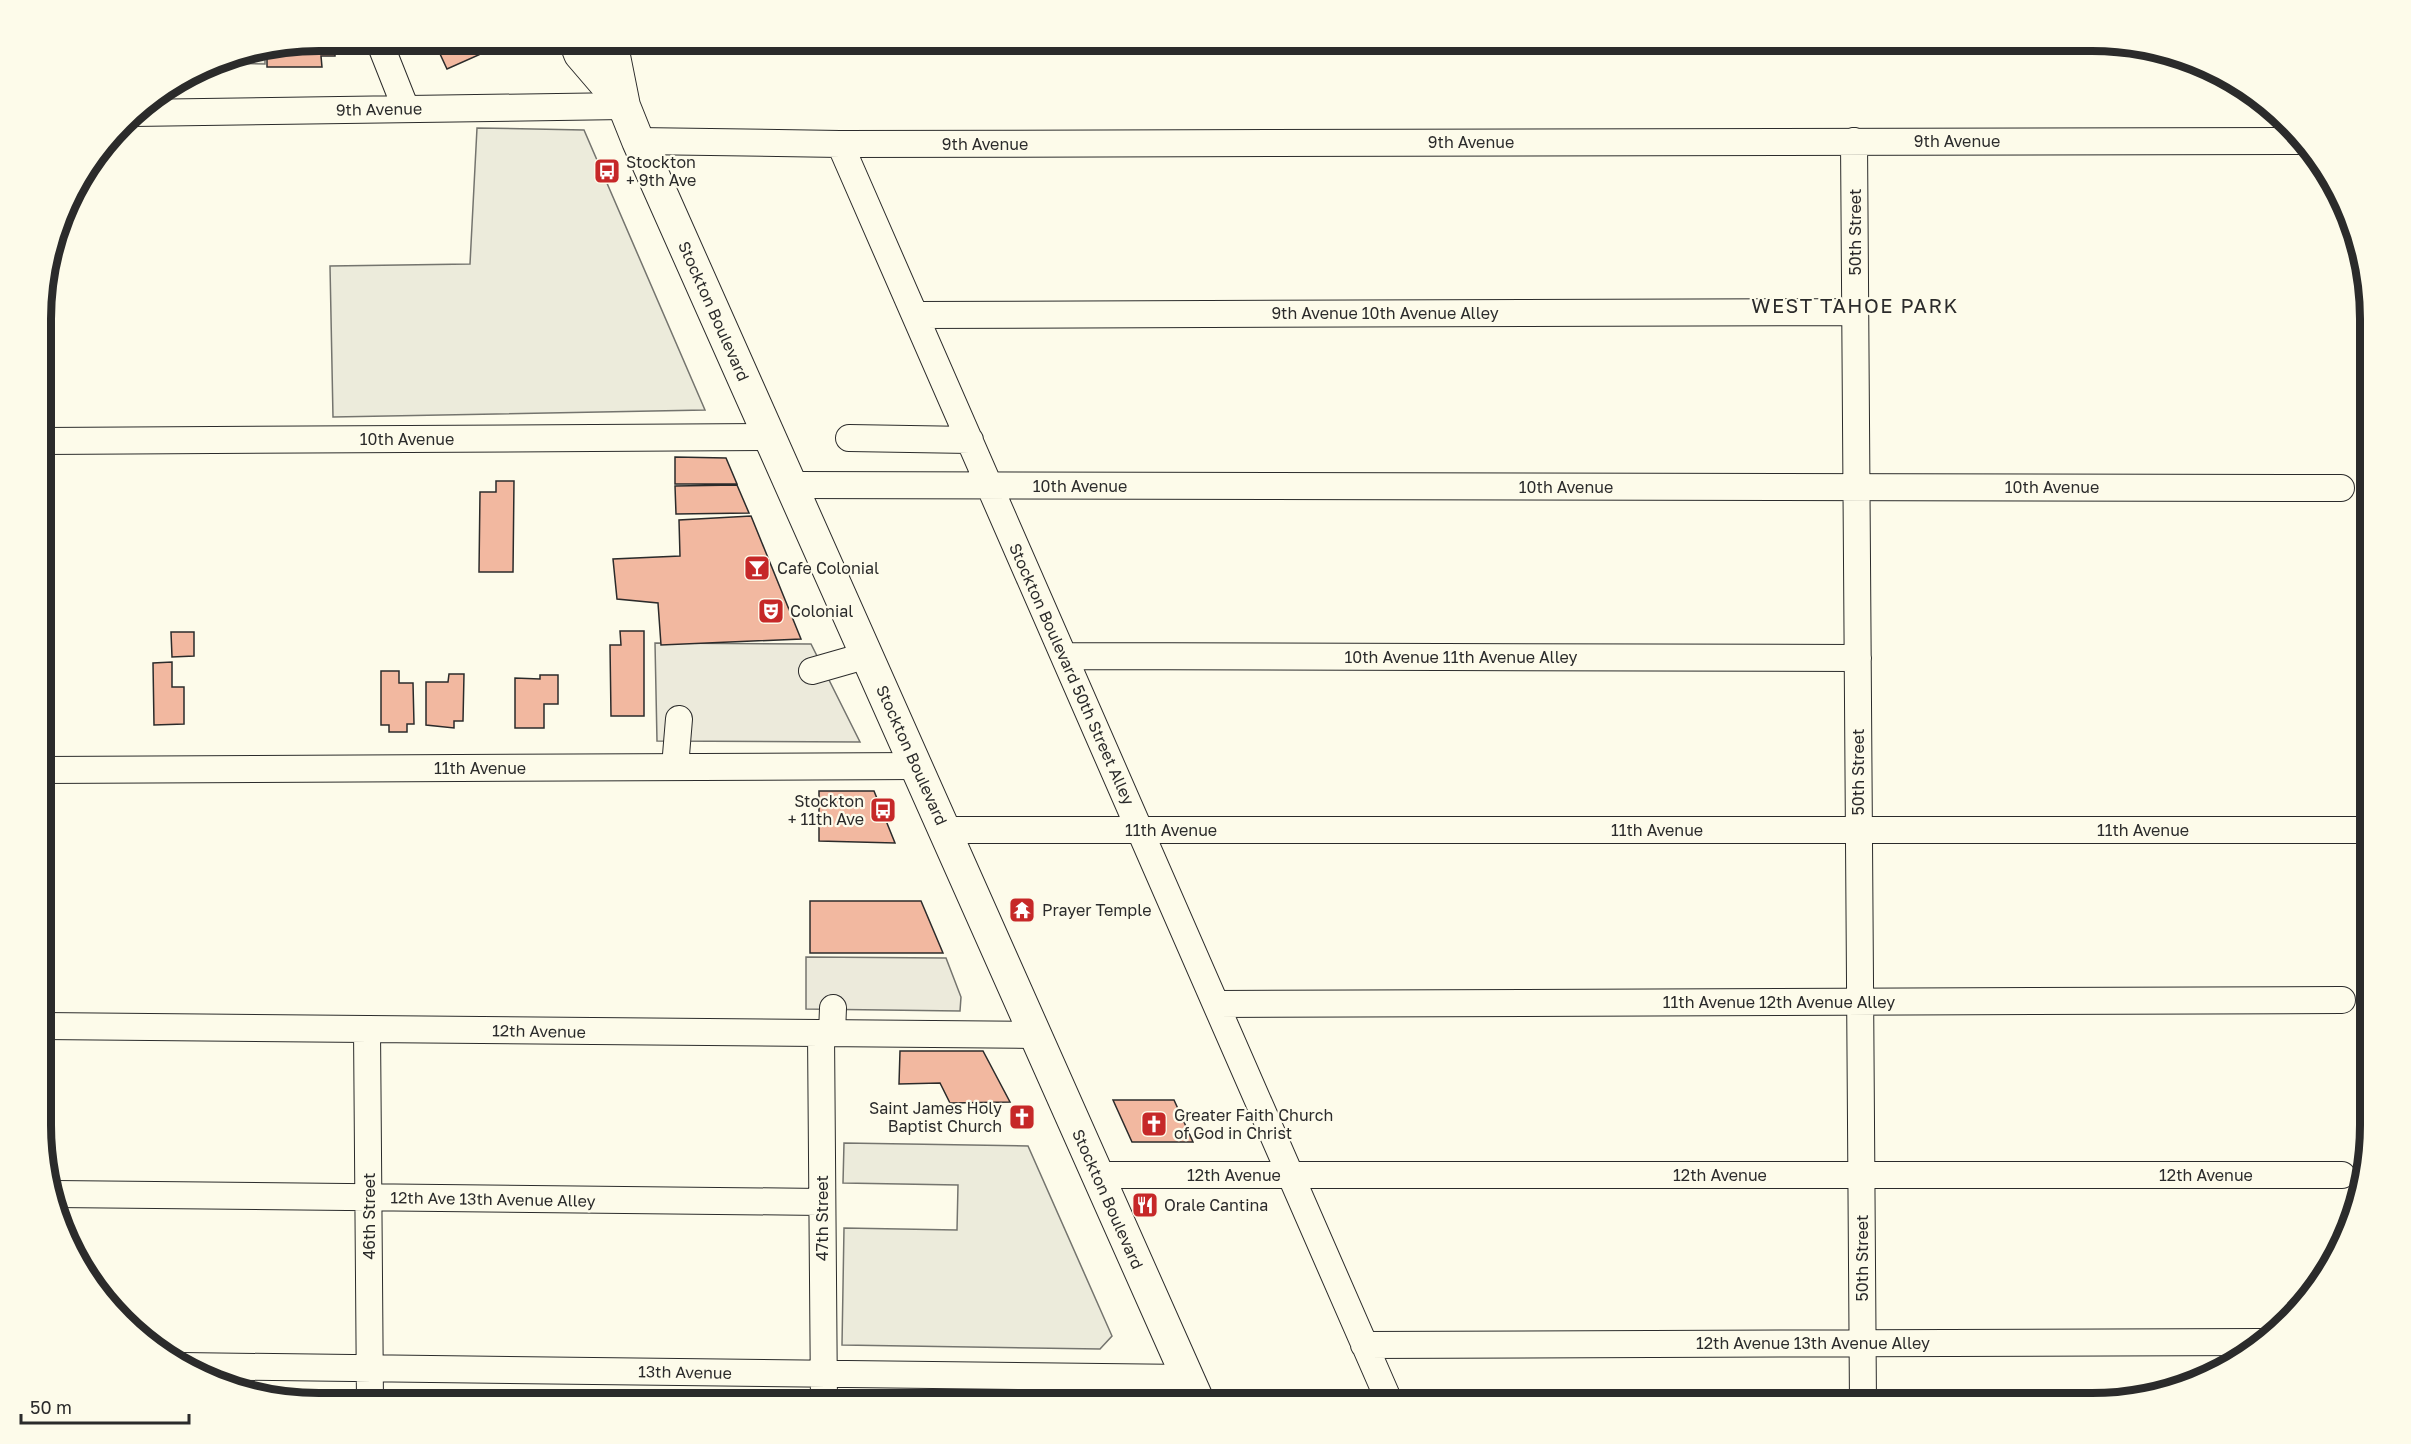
<svg xmlns="http://www.w3.org/2000/svg" width="2411" height="1444" viewBox="0 0 2411 1444" font-family="'Golos Text',sans-serif">
<rect width="100%" height="100%" fill="#fdfbea"/>
<!-- green -->
<path fill="#ecebdb" stroke="#74746e" stroke-width="1.5" d="M477,128L584,130L705,410L333,417L330,266L470,264Z
M844,1143L1028,1146L1112,1336L1100,1349L842,1345L844,1228L957,1230L958,1185L843,1183Z"/>
<!-- parking -->
<path fill="#eceadb" stroke="#74746e" stroke-width="1.5" d="M265,51V64L210,63L213,62Z
M655,643L811,644L860,742L657,741Z
M806,957L946,958L961,997L960,1011L806,1009Z"/>
<!-- building -->
<path fill="#f2b8a0" stroke="#2b2b2b" stroke-width="1.5" d="M319,40L335,41V56H321L322,67H267V51Z
M434,41H510L447,69Z
M675,457L726,458L737,484H675Z
M496,481H514L513,572H479L480,492H496Z
M737,485L749,513L676,514L675,486Z
M751,516L801,639L661,645L658,603L617,599L613,559L680,556L679,520Z
M620,631H644V716H611L610,645H621Z
M171,632H194V656L172,657Z
M172,662V687H184V724L154,725L153,663Z
M381,671H399V683H413L414,724H407V732H389V725H381Z
M449,674H464L463,721H454V728L426,725V682H448Z
M540,675H558V704H544V728H515V678L540,679Z
M819,791H874L895,843L819,841Z
M810,901H921L943,953H810Z
M900,1051H983L1010,1102L950,1103L940,1083L899,1084Z
M1113,1100H1174L1193,1142H1132Z
M1022,1389L1083,1390V1403H1022Z
M1137,1389L1143,1403H1084V1390Z"/>
<g fill="none" stroke-linecap="round" stroke-linejoin="round">
<defs>
<path id="minor" d="M379,41L406,109
M133,113L624,106
M638,141L840,144L2303,141
M1854,141L1863,1403
M840,144L1390,1403
M915,315L1855,312
M849,438L970,440
M43,441L771,437
M792,485L2341,488
M1064,656L1858,658
M812,671L868,655
M675,767L679,719
M43,770L917,766
M945,830H2370
M1216,1004L2342,1000
M43,1026L1036,1035
M367,1029L370,1403
M821,1033L824,1403
M832,1033L833,1008
M1098,1175H2342
M55,1194L822,1202
M1364,1345L2263,1342
M181,1366L1188,1378"/>
<path id="major" d="M575,41L580,54L622,103
M611,41L624,106L638,141L1199,1403"/>
</defs>
<!-- minor casing -->
<use href="#minor" stroke="#2b2b2b" stroke-width="28"/>
<!-- major casing -->
<use href="#major" stroke="#2b2b2b" stroke-width="34"/>
<!-- minor -->
<use href="#minor" stroke="#fdfbea" stroke-width="26"/>
<!-- major -->
<use href="#major" stroke="#fdfbea" stroke-width="32"/>
</g>
<!-- icons -->
<defs>
<symbol id="bus-square" viewBox="-11 -11 22 22"><rect x="-9" y="-9" width="18" height="18" rx="4" fill="#c62828" stroke="#fdfbea"/><path d="M-5-6H5V4H4V6H2V4H-2V6H-4V4H-5ZM-3.5-4V0h7V-4ZM-3.5 1.2v1.5H-2V1.2ZM2 1.2v1.5H3.5V1.2Z" fill="#fff"/></symbol>
<symbol id="bar-square" viewBox="-11 -11 22 22"><rect x="-9" y="-9" width="18" height="18" rx="4" fill="#c62828" stroke="#fdfbea"/><path d="M-6-5H6L.8 .8V4.5H3.5V6h-7V4.5H-.8V.8Z" fill="#fff"/></symbol>
<symbol id="theatre-square" viewBox="-11 -11 22 22"><rect x="-9" y="-9" width="18" height="18" rx="4" fill="#c62828" stroke="#fdfbea"/><path d="M-5-5.5Q0-4 5-5.5V0Q5 5 0 6Q-5 5-5 0ZM-3.3-2.5H-1v1.5H-3.3ZM1-2.5H3.3v1.5H1ZM-2.8 1Q0 5.5 2.8 1Z" fill="#fff"/></symbol>
<symbol id="temple-square" viewBox="-11 -11 22 22"><rect x="-9" y="-9" width="18" height="18" rx="4" fill="#c62828" stroke="#fdfbea"/><path d="M0-6L5-2H3V0L6.5 2.5H4V6H1.5V3h-3V6H-4V2.5H-6.5L-3 0V-2H-5Z" fill="#fff"/></symbol>
<symbol id="church-square" viewBox="-11 -11 22 22"><rect x="-9" y="-9" width="18" height="18" rx="4" fill="#c62828" stroke="#fdfbea"/><path d="M-1.2-6h2.4v3.5h3.3v2.4h-3.3V6h-2.4V-.1h-3.3v-2.4h3.3Z" fill="#fff"/></symbol>
<symbol id="restaurant-square" viewBox="-11 -11 22 22"><rect x="-9" y="-9" width="18" height="18" rx="4" fill="#c62828" stroke="#fdfbea"/><path d="M-5-6h1v4h1v-4h1v4h1v-4h1v5L-1.5 .5V6h-2V.5L-5-1ZM5-6V6H3V1.5H1.5Q1.5-4 5-6Z" fill="#fff"/></symbol>
</defs>
<g fill-rule="evenodd">
<use href="#bus-square" x="592" y="156" width="30" height="30"/>
<use href="#bar-square" x="742" y="553" width="30" height="30"/>
<use href="#theatre-square" x="756" y="596" width="30" height="30"/>
<use href="#bus-square" x="868" y="795" width="30" height="30"/>
<use href="#temple-square" x="1007" y="895" width="30" height="30"/>
<use href="#church-square" x="1007" y="1102" width="30" height="30"/>
<use href="#church-square" x="1139" y="1109" width="30" height="30"/>
<use href="#restaurant-square" x="1130" y="1190" width="30" height="30"/>
</g>
<g text-anchor="middle" dominant-baseline="central" stroke-width="4.5" stroke-linejoin="round" paint-order="stroke">
<!-- street labels -->
<g font-size="16" fill="#2b2b2b" stroke="#fdfbea">
<text transform="translate(379 109) rotate(-1)">9th Avenue</text>
<text x="1957" y="141">9th Avenue</text>
<text x="1471" y="142">9th Avenue</text>
<text x="985" y="144">9th Avenue</text>
<text transform="translate(1855 232) rotate(-90)">50th Street</text>
<text transform="translate(714 311) rotate(66)">Stockton Boulevard</text>
<text x="1385" y="313">9th Avenue 10th Avenue Alley</text>
<text x="407" y="439">10th Avenue</text>
<text x="1080" y="486">10th Avenue</text>
<text x="1566" y="487">10th Avenue</text>
<text x="2052" y="487">10th Avenue</text>
<text x="1461" y="657">10th Avenue 11th Avenue Alley</text>
<text transform="translate(1072 674) rotate(66)">Stockton Boulevard 50th Street Alley</text>
<text transform="translate(912 755) rotate(66)">Stockton Boulevard</text>
<text x="480" y="768">11th Avenue</text>
<text transform="translate(1858 772) rotate(-90)">50th Street</text>
<text x="1171" y="830">11th Avenue</text>
<text x="1657" y="830">11th Avenue</text>
<text x="2143" y="830">11th Avenue</text>
<text x="1779" y="1002">11th Avenue 12th Avenue Alley</text>
<text transform="translate(539 1031) rotate(1)">12th Avenue</text>
<text x="1234" y="1175">12th Avenue</text>
<text x="1720" y="1175">12th Avenue</text>
<text x="2206" y="1175">12th Avenue</text>
<text transform="translate(493 1199) rotate(1)">12th Ave 13th Avenue Alley</text>
<text transform="translate(1108 1199) rotate(66)">Stockton Boulevard</text>
<text transform="translate(369 1216) rotate(-90)">46th Street</text>
<text transform="translate(822 1218) rotate(-90)">47th Street</text>
<text transform="translate(1862 1258) rotate(-90)">50th Street</text>
<text x="1813" y="1343">12th Avenue 13th Avenue Alley</text>
<text transform="translate(685 1372) rotate(1)">13th Avenue</text>
</g>
<!-- poi labels -->
<g font-size="16" fill="#2b2b2b" stroke="#fdfbea" text-anchor="start">
<text x="626" y="162">Stockton<tspan x="626" dy="18">+ 9th Ave</tspan></text>
<text x="777" y="568">Cafe Colonial</text>
<text x="790" y="611">Colonial</text>
<text x="864" y="801" text-anchor="end">Stockton<tspan x="864" dy="18">+ 11th Ave</tspan></text>
<text x="1042" y="910">Prayer Temple</text>
<text x="1002" y="1108" text-anchor="end">Saint James Holy<tspan x="1002" dy="18">Baptist Church</tspan></text>
<text x="1174" y="1115">Greater Faith Church<tspan x="1174" dy="18">of God in Christ</tspan></text>
<text x="1164" y="1205">Orale Cantina</text>
</g>
<!-- quarter labels -->
<g font-size="20" letter-spacing="1.5" fill="#2b2b2b" stroke="#fdfbea">
<text x="1855" y="305">WEST TAHOE PARK</text>
</g>
</g>
<!-- crop -->
<path d="M0 0H2411V1444H0ZM319 51H2092A268 268 0 0 1 2360 319V1125A268 268 0 0 1 2092 1393H319A268 268 0 0 1 51 1125V319A268 268 0 0 1 319 51Z" fill="#fdfbea" fill-rule="evenodd"/>
<path fill="none" stroke="#2b2b2b" stroke-width="8" d="M319 51H2092A268 268 0 0 1 2360 319V1125A268 268 0 0 1 2092 1393H319A268 268 0 0 1 51 1125V319A268 268 0 0 1 319 51Z"/>
<!-- scale -->
<path d="M21 1414v9h168v-9" fill="none" stroke="#2b2b2b" stroke-width="3"/>
<text x="30" y="1414" font-size="18" fill="#2b2b2b" stroke="#fdfbea" stroke-width="4.5" paint-order="stroke">50 m</text>
</svg>
